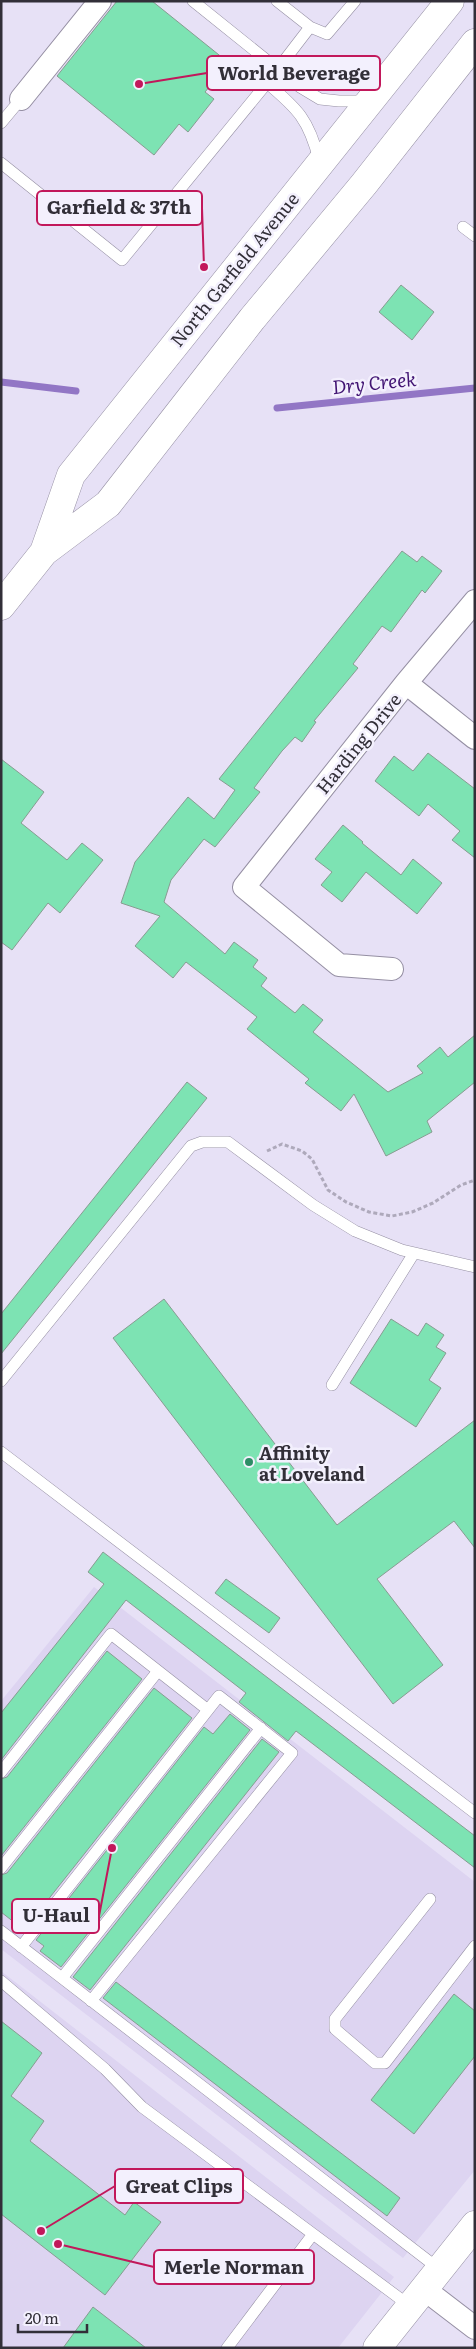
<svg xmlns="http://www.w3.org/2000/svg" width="476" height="2349" viewBox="0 0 476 2349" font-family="Literata,serif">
<rect width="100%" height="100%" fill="#e7e1f6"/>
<!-- built -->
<path fill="#ddd4f1" d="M94,1587L475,1882V2170L403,2258L1,1949V1701Z
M1,1971L394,2277L338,2348H1Z"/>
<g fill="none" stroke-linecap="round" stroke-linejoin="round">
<!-- stream -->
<path stroke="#9276c5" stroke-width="7" d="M1,382L76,391
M277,408L475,388"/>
</g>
<!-- building -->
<path fill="#7de3b3" stroke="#879c91" d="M117,1H152L229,63L205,92L214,99L188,132L179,124L154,155L57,76Z
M401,285L434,312L412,340L379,312Z
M402,551L417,562L422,556L442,571L425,593L422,590L391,632L382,626L353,664L358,668L314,721L316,722L302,742L295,737L282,751L254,788L260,792L215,847L204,839L171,880L164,902L225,954L234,942L258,960L253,967L267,978L261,986L295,1013L303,1004L323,1020L313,1032L388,1092L423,1073L417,1066L440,1047L448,1057L475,1035V1082L427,1121L432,1132L386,1156L354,1094L341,1111L305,1083L309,1079L247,1029L257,1017L186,962L173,978L135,946L160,916L121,903L135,862L188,797L214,819L235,790L219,779Z
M428,753L475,789V858L452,840L460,831L428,804L419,816L375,781L394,756L413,771Z
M1,759L44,792L21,823L67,860L82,843L103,860L60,913L48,903L12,950L1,942Z
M343,825L363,842L362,843L401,875L413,859L442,883L417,914L366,872L342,902L321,885L332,872L315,859Z
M187,1082L207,1098L1,1354V1314Z
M164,1299L337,1525L475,1420V1548L454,1521L377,1579L443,1665L393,1704L113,1338Z
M391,1319L418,1336L426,1323L444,1335L436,1347L446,1353L429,1380L441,1388L416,1427L350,1383Z
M103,1552L475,1836V1868L296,1731L288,1741L239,1702L246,1693L126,1600L1,1760V1713L104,1584L88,1572Z
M226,1579L280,1618L269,1633L215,1593Z
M107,1651L142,1679L1,1856V1779L7,1777Z
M154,1688L192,1718L24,1930L1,1912V1875L7,1873Z
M230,1714L250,1730L61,1967L40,1951L44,1946L36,1940L204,1727L213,1734Z
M262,1739L279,1752L90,1990L73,1977Z
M116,1982L400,2198L387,2216L103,1998Z
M454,1994L475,2011V2056L414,2134L371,2100Z
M1,2021L42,2053L11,2096L44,2121L30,2141L125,2215L134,2202L161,2222L105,2295L1,2214Z
M93,2307L146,2348H63Z"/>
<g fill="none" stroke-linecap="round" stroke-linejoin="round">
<defs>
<path id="lane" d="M193,1L300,87L320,99L339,101H368
M277,1L310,27L327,34L355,1
M267,83C298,109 309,120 319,160
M1,123L21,99
M1,163L122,260L267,83L310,27
M463,227L475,236
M1,1381L191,1146L202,1142H228L313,1205L355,1231L402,1250L475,1267
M332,1385L414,1253
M1,1452L475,1813
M1,1772L111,1634L208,1710
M1,1868L158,1671
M430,1899L335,2019V2029L375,2063H385L475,1946
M1,1931L439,2269
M21,1947L219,1696L292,1753L91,2001
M62,1978L261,1728
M1,1981L105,2069L142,2107L410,2306
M227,2348L313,2234"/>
<path id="street" d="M21,99L100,1
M406,683L475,738
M392,969L339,965L244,887L406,683L475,601
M424,2289L475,2328"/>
<path id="secondary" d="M377,2348L475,2225"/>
<path id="highway" d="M44,552L71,475L450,1
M1,606L44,552L108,504L252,319L364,184L475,43"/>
</defs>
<!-- lane casing -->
<use href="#lane" stroke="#958fa3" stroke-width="12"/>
<!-- street casing -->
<use href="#street" stroke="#958fa3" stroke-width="24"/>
<!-- secondary casing -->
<use href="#secondary" stroke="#958fa3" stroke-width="29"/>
<!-- highway casing -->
<use href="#highway" stroke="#958fa3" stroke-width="29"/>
<!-- path -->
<path stroke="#aea9bb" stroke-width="3" stroke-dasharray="4 2.5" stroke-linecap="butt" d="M267,1151L282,1144L302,1151L312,1159L328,1190L346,1202L369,1212L392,1216L412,1212L433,1203L461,1185L475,1180"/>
<!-- lane -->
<use href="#lane" stroke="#fff" stroke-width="11"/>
<!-- street -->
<use href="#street" stroke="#fff" stroke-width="22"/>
<!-- secondary -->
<use href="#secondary" stroke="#fff" stroke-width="28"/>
<!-- highway -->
<use href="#highway" stroke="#fff" stroke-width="28"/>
</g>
<!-- markers -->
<circle fill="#2d8d65" stroke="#f3f0fd" stroke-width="2" cx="249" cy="1462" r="5"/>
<g text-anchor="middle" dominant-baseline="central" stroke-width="5" stroke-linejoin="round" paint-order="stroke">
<!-- street labels -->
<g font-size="18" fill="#322f38" stroke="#f3f0fd">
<text transform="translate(234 269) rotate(-51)">North Garfield Avenue</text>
<text transform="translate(358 743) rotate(-51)">Harding Drive</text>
</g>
<!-- poi labels -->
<g font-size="18" font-weight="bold" fill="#322f38" stroke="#f3f0fd" text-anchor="start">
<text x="259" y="1452">Affinity<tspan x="259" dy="21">at Loveland</tspan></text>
</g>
<!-- water labels -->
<g font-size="19" font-style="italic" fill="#411473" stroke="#f3f0fd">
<text transform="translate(374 382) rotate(-6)">Dry Creek</text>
</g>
</g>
<!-- callouts -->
<path fill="none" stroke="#c2185b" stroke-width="2" d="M139 84L207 73M204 267L202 208M112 1848L99 1916M41 2231L115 2186M58 2244L154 2267"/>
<g fill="#c2185b" stroke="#f3f0fd" stroke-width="2">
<circle cx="139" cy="84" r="5"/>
<circle cx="204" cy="267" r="5"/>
<circle cx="112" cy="1848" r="5"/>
<circle cx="41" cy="2231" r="5"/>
<circle cx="58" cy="2244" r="5"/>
</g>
<g fill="#f3f0fd" stroke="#c2185b" stroke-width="2">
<rect x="207" y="56" width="173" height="34" rx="5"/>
<rect x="37" y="191" width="165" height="34" rx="5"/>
<rect x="12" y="1899" width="87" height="34" rx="5"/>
<rect x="115" y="2169" width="128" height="34" rx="5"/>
<rect x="154" y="2250" width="160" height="34" rx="5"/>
</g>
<g font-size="19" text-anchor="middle" font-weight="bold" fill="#322f38">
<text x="294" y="80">World Beverage</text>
<text x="119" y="214">Garfield &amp; 37th</text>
<text x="56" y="1922">U-Haul</text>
<text x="179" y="2193">Great Clips</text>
<text x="234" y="2274">Merle Norman</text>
</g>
<!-- border -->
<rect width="476" height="2349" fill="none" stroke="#322f38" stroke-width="5"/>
<!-- scale -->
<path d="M18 2324v8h69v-8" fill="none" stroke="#322f38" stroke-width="2.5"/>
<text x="25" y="2324" font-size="15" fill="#322f38" stroke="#f3f0fd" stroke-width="4" paint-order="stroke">20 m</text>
</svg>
